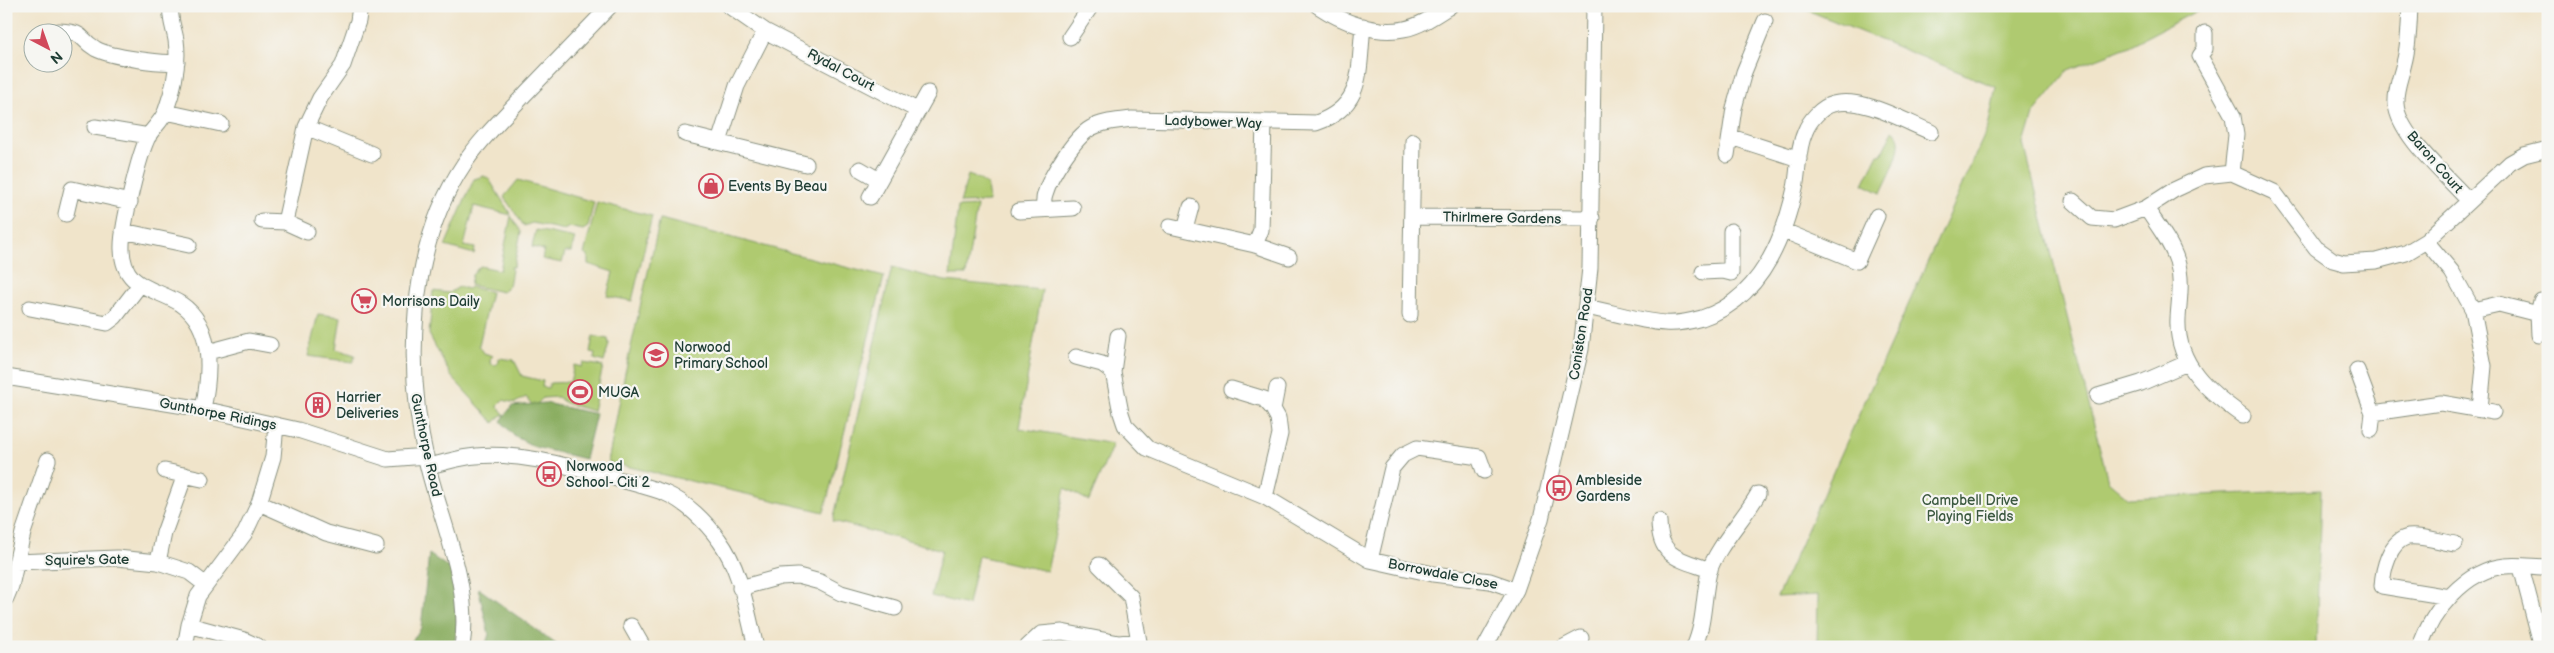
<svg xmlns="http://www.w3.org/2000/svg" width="2554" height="653" viewBox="0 0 2554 653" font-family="'Balsamiq Sans',sans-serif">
<rect width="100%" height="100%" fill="#f6f6f2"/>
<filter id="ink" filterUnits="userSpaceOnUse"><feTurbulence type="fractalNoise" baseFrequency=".02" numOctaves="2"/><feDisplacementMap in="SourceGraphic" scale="10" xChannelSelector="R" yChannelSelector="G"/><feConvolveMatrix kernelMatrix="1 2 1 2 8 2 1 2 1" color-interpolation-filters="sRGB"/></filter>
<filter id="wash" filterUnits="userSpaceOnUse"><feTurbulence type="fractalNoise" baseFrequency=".0096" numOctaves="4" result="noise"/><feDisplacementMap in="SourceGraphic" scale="20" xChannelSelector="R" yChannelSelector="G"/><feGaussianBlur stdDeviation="1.12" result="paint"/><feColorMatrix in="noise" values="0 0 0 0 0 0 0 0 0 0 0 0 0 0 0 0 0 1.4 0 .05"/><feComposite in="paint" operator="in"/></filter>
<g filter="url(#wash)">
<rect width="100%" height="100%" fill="#f0e4ca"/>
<!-- green -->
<path fill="#afca70" stroke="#678452" d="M1797,6H2206L2127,47L2068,70L2033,114L2024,144L2108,481L2128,498L2321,490L2316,647H1817L1818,595L1777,597L1988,127L1996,87Z
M1893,130C1910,141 1887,178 1881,193L1863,184L1878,154L1881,155Z
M968,175L979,179L987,185L989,202L960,203Z
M484,176L489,179L511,215L474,206L464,246L475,248L474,254L445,246L474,179Z
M518,180L594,202L588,227L583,230L569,227L564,230L532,223L524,226L504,197Z
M597,202L652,216L632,301L607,296L613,272L588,264V256L584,254Z
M977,206L966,275H950L958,207Z
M511,216L521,232L514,266L510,268L512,270L509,286L502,292L470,285L472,275L480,266L500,270Z
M660,219L884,277L824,512L608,462L625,373Z
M536,230L575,238L571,252H565L562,263L542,259L544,250L532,247Z
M892,267L945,281L1042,290L1019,428L1113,444L1089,501L1065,488L1047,571L978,556L968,605L931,596L942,550L833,521Z
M459,287L468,289L470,287L491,292L479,345L484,353L493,356L490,359L491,364L496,365L499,362V358L514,360L522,376L543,381L542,387L548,388L550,383L570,382L574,365L582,367L583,363L603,366L593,411L565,403L558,397L543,398L534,407L526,397L515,403L503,400L499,404L498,407L505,415H501L494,423L451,376L429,334L433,291L449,293Z
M318,314L341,317L336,349L355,355L353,362L308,356Z
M593,336L608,339L609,344L604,362L594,359L595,353L590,352Z"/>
<!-- forest -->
<path fill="#8bae62" stroke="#55764b" d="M545,403L596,414L585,459L535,447L514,436L501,421L512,406Z
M429,554L452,570L457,623L454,647H408L421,628Z
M478,588L560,647H485L489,634Z"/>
</g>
<g filter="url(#ink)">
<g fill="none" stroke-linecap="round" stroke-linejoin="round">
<defs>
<path id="minor" d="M171,6C169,18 174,28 176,40C179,62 174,88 166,110C163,120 154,127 149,135C139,153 121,229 122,249C123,289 154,287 181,304C215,327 210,375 203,409
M729,6L765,31L917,110
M1318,6C1342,22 1376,35 1404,29C1420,26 1436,15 1450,6
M2410,6C2409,25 2409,45 2404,63C2401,77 2395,89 2396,104C2398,135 2448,177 2468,200
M59,31C88,33 76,37 96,49C111,57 161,64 177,62
M2205,33V49L2200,56L2233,116L2236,135L2232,173
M1070,37L1091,6
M166,112L221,124
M95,127L149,136
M306,127L372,154
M685,134L806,164
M1731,137L1799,159
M719,142L737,86L765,31
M1727,155L1734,108L1744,72L1765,21
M860,169L879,180
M870,197L928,93
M2073,201L2092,218L2114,220L2146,208L2174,190L2204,176L2232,173L2274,192L2316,248L2333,260L2344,263L2376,261L2406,253L2426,241L2510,163L2524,155L2548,149
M2146,208C2157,225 2171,242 2177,261C2183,281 2179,299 2178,319C2176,365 2209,392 2243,416
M1044,209C1044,204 1043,199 1045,194C1050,176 1075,137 1091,128C1103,121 1119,121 1132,119L1316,123C1365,106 1358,70 1363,26
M1019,211L1073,208
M66,214L72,189L130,202
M1412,217L1592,218
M262,221L285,222L307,232
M285,222L306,127L320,98L343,65L358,21L360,6
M1170,226L1255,245L1289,257
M1185,229L1191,207
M1782,230L1857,261L1877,216
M123,231L189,245
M2426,241L2452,272L2473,310L2484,366L2480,409
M1255,245L1261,230L1264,123
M1703,272L1723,271L1731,273V231
M1586,307C1612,312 1639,321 1665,323C1676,324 1691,321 1702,318C1758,300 1783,243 1795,188C1799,170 1797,149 1805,132C1809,121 1821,107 1833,104C1861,96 1904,121 1931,132
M30,308L107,323L115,317L139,286
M2473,310L2499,304L2538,314
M1410,315L1413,141
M2539,335L2538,314L2541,301
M1118,336L1113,372L1121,413L1125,425L1147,448L1265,497L1370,560L1433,574L1490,581L1516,590
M208,352L249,341L270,345
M1076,357L1102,364L1113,372
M2357,370L2373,413L2371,430
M6,377L203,409L298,430L388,459L426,456
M1231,389L1264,399L1273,409
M2098,396L2141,383L2187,363
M2373,413L2441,403L2493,412
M276,425L273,457L259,503L326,533L376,546
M428,466C444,463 460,457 476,456C522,452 570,467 614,478C631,483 649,487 665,493C686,502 706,522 719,540C741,569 747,612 756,647
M165,471L202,479
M185,475L164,533L158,562L189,572L206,585
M1265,497L1280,434L1278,418L1273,409L1277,388
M1659,521C1659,558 1680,559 1710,570
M1370,560L1392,468L1403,455L1417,448L1479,457L1484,471
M16,562L117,558L158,562
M1099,565L1131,597L1140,647
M2521,567L2542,647
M740,588L780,577L798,576L820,582L841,593L895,608
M2449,597L2382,586C2383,570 2389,541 2408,537C2422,535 2441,542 2455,544
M6,598L11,586L23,533L48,460
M189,625L244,640L259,647
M631,626L643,647
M185,647L189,625L198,596L245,533L259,503
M462,647C472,584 441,523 427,463C405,369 408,247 464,164C481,138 505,116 526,93C554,64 582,35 610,6
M1027,647L1041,634L1062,632L1119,643L1139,641
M1485,647L1516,590L1541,519L1581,349L1590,268L1594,6
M1564,647L1581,638
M1694,647C1705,623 1703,597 1709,572C1715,549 1746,516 1758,494
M2420,647C2432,611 2465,570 2505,566C2519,564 2534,567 2548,567"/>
</defs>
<!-- minor casing -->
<use href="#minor" stroke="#88907f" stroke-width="17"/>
<!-- minor -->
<use href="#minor" stroke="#fff" stroke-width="15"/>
</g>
</g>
<!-- icons -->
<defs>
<symbol id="shop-ring" viewBox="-11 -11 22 22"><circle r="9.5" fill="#f6f6f2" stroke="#d1495b" stroke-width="1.5"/><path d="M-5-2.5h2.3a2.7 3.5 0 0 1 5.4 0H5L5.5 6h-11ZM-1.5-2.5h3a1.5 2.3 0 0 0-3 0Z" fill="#d1495b"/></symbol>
<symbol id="supermarket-ring" viewBox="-11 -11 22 22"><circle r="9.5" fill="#f6f6f2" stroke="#d1495b" stroke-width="1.5"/><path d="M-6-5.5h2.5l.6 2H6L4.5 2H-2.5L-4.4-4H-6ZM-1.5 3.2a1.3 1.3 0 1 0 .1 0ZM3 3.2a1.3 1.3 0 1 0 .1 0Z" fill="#d1495b"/></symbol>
<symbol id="school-ring" viewBox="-11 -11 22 22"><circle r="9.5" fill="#f6f6f2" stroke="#d1495b" stroke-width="1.5"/><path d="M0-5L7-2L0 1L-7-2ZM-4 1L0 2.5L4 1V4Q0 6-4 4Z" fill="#d1495b"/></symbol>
<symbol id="stadium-ring" viewBox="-11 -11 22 22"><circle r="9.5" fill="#f6f6f2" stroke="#d1495b" stroke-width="1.5"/><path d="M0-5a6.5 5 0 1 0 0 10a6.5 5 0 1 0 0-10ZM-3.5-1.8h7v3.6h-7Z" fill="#d1495b"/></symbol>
<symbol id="building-ring" viewBox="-11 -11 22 22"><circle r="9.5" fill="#f6f6f2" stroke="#d1495b" stroke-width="1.5"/><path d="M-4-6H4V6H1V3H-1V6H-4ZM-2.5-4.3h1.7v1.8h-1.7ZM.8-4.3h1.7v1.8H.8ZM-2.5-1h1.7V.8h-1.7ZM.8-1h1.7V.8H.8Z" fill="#d1495b"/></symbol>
<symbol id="bus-ring" viewBox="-11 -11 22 22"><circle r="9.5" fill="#f6f6f2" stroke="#d1495b" stroke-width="1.5"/><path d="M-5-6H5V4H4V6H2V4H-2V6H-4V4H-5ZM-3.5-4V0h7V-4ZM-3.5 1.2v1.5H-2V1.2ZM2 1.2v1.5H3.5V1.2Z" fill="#d1495b"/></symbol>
</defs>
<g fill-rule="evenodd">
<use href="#shop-ring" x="697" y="172" width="28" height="28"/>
<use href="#supermarket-ring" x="350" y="287" width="28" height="28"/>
<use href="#school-ring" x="642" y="341" width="28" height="28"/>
<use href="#stadium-ring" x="566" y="378" width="28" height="28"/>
<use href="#building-ring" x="304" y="391" width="28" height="28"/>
<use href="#bus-ring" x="535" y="460" width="28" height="28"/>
<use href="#bus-ring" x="1545" y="474" width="28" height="28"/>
</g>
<g text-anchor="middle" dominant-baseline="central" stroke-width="4.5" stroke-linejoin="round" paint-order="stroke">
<!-- street labels -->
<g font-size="14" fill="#1f3d34" stroke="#f6f6f2">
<text transform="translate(841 70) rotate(28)">Rydal Court</text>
<text transform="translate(1213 122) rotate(2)">Ladybower Way</text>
<text transform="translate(2435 162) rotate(49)">Baron Court</text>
<text transform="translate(1502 218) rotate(1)">Thirlmere Gardens</text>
<text transform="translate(1581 334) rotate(-81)">Coniston Road</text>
<text transform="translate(218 414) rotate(11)">Gunthorpe Ridings</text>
<text transform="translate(426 445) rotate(78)">Gunthorpe Road</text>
<text transform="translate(87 560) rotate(-1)">Squire's Gate</text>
<text transform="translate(1443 574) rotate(11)">Borrowdale Close</text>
</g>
<!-- poi labels -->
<g font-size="14" fill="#1f3d34" stroke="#f6f6f2" text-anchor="start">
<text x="728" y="186">Events By Beau</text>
<text x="382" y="301">Morrisons Daily</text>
<text x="674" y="347">Norwood<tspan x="674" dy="16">Primary School</tspan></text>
<text x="598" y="392">MUGA</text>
<text x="336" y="397">Harrier<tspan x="336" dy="16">Deliveries</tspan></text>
<text x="566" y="466">Norwood<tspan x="566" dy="16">School- Citi 2</tspan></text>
<text x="1576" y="480">Ambleside<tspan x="1576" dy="16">Gardens</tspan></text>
</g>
<!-- park labels -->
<g font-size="14" fill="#3c5940" stroke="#f6f6f2">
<text x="1970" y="500">Campbell Drive<tspan x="1970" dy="16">Playing Fields</tspan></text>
</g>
</g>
<!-- margin -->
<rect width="2554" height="653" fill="none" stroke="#f6f6f2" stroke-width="25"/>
<!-- north arrow -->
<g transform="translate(48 48) rotate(139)"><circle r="24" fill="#f6f6f2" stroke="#a0aca6"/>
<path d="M0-4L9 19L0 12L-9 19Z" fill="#d1495b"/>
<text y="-8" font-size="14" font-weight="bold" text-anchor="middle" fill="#1f3d34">N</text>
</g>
</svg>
